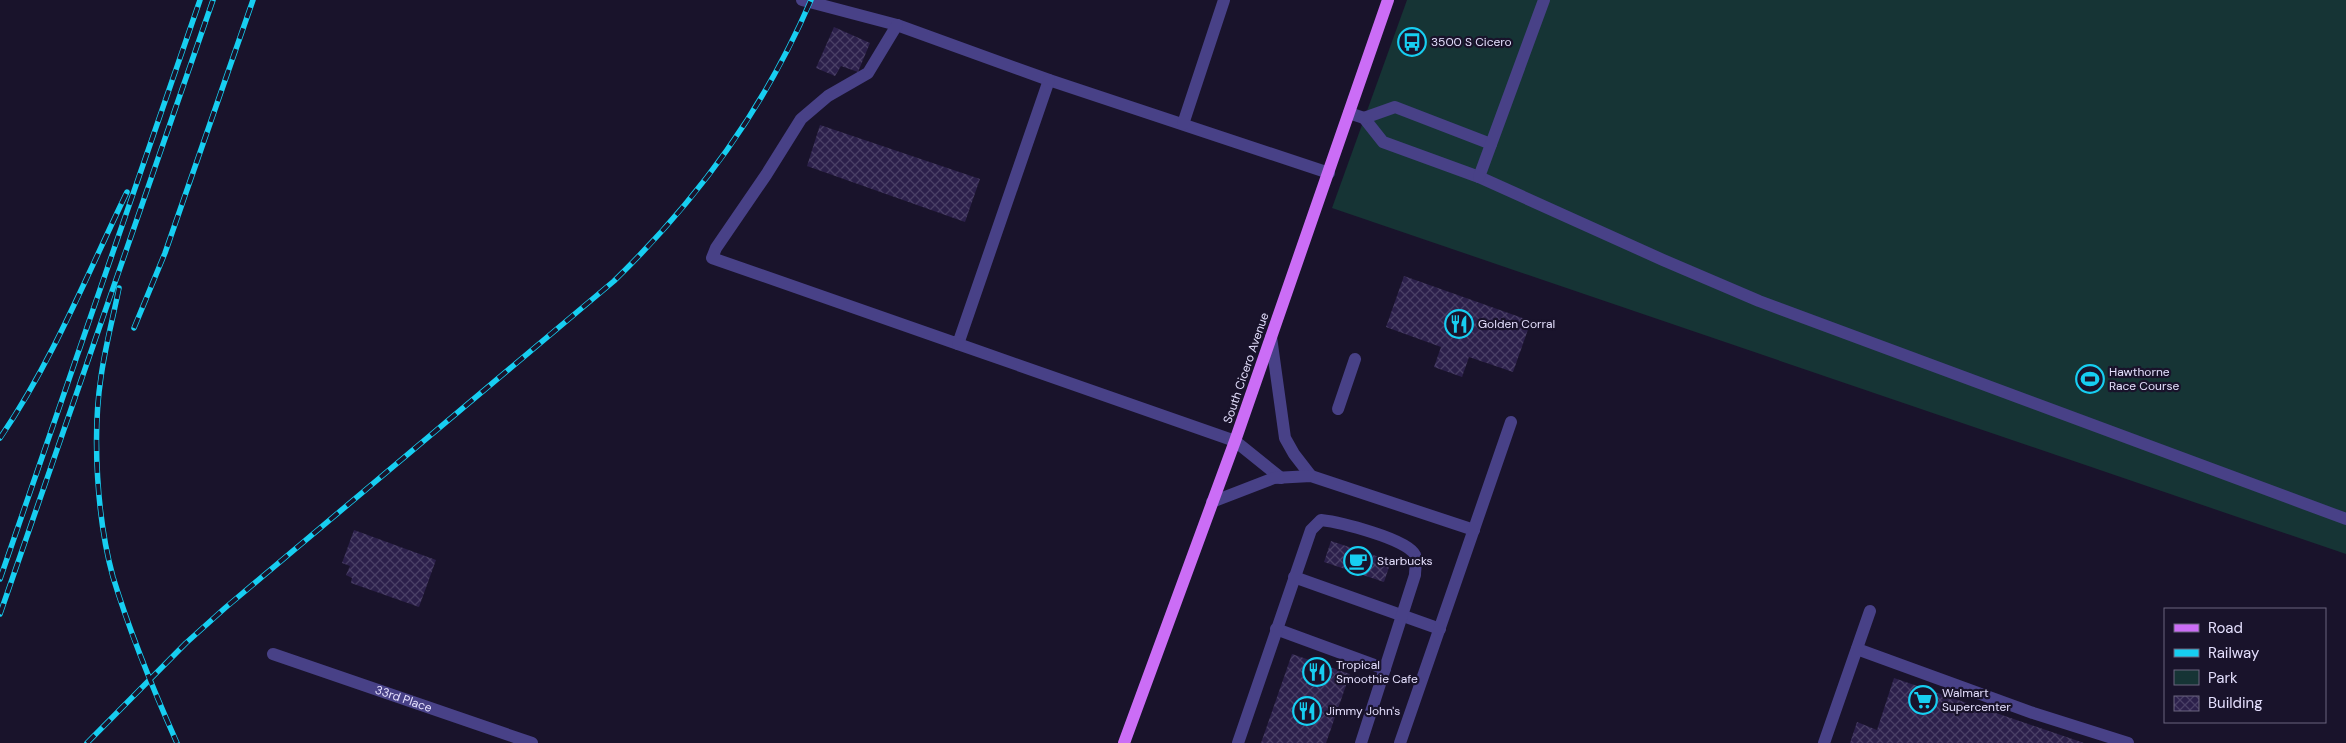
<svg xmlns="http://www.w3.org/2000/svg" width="2346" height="743" viewBox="0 0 2346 743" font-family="'DM Sans',sans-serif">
<defs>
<pattern id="building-cross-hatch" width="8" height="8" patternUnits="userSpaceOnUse" patternTransform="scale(1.25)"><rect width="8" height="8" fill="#2c204b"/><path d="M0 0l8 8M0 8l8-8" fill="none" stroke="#4a4066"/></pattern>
</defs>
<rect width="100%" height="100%" fill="#19132b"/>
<!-- park -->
<path fill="#163435" d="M1407,0H2346V554L1332,208Z"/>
<!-- building -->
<path fill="url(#building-cross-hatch)" d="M834,27L870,43L858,72L841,66L835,76L816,68Z
M820,125L980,179L965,222L807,166Z
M1404,276L1531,321L1513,372L1469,357L1462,377L1434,367L1441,347L1386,327Z
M354,530L436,560L419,607L351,583L352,578L346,575L350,566L342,563Z
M1331,541L1391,561L1384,582L1324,562Z
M1292,654L1350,674L1326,743H1261Z
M1894,678L2084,743H1850L1857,722L1877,730Z"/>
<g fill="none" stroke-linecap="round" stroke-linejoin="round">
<!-- minor -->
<g stroke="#484187" stroke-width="12">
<path d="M802,0L897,25L1049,80L1329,173"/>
<path d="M897,25L868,73L828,96L801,119L766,175L716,248L712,258L958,344L1049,80"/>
<path d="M1349,113L1364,118L1383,142L1479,177L1663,260L1759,301L2346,519"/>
<path d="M1364,118L1395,107L1491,144"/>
<path d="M1183,124L1224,0"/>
<path d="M1479,177L1544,0"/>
<path d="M1271,337L1285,438L1294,454L1311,476"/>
<path d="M958,344L1235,441L1281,478"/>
<path d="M1338,409L1355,359"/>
<path d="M1212,502L1274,478L1311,476L1474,530"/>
<path d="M1294,577L1440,629"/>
<path d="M1276,629L1385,669"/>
<path d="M1857,649L2033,713L2128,743"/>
<path id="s1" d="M273,654L532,743"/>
<path d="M1238,743L1311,530L1321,520C1339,522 1408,539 1415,555C1417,560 1415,569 1415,575L1361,743"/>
<path d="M1400,743L1511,422"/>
<path d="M1824,743L1870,611"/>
</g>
<!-- major -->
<path stroke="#cb6df6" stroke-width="12" d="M1124,743L1235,441L1388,0"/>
<defs>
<path id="rail" d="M119,288C113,318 105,347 101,377C92,436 97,519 113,577C130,633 153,689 177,743
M134,328L165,253L253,0
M0,438C52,362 87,275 127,192
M0,579L200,0
M0,614L213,0
M87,743L186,643L225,608L614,281C699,198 764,109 811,0"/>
</defs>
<!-- rail casing -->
<use href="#rail" stroke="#17cef1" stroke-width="5.5"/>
<!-- rail -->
<use href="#rail" stroke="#19132b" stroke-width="4" stroke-dasharray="11" stroke-linecap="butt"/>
</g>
<!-- icons -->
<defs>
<symbol id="bus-ring" viewBox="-11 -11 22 22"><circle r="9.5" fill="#19132b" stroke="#17cef1" stroke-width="1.5"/><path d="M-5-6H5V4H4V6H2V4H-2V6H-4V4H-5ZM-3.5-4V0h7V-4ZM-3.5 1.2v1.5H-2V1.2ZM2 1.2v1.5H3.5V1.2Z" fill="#17cef1"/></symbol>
<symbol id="restaurant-ring" viewBox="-11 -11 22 22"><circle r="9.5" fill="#19132b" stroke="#17cef1" stroke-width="1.5"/><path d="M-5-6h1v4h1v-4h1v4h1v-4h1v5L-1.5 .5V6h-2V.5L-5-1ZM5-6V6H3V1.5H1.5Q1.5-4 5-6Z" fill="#17cef1"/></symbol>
<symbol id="stadium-ring" viewBox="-11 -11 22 22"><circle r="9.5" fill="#19132b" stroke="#17cef1" stroke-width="1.5"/><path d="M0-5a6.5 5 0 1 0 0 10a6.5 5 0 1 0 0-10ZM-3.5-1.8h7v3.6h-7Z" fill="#17cef1"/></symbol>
<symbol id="cafe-ring" viewBox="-11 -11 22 22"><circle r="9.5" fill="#19132b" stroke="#17cef1" stroke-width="1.5"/><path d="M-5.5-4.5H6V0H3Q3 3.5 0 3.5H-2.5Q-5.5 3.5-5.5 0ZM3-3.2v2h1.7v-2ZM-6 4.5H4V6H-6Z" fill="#17cef1"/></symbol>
<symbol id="supermarket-ring" viewBox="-11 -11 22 22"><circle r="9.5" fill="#19132b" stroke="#17cef1" stroke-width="1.5"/><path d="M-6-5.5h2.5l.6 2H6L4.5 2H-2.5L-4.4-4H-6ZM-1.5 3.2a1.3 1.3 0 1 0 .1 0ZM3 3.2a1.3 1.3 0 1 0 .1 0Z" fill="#17cef1"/></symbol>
</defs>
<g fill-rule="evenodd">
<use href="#bus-ring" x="1396" y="26" width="32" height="32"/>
<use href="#restaurant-ring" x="1443" y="308" width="32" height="32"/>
<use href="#stadium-ring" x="2074" y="363" width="32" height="32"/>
<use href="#cafe-ring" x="1342" y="545" width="32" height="32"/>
<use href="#restaurant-ring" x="1301" y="656" width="32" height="32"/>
<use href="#supermarket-ring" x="1907" y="684" width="32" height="32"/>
<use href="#restaurant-ring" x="1291" y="695" width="32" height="32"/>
</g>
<g text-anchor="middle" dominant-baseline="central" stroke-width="4.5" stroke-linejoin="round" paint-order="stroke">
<!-- poi labels -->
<g font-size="12" fill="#e4dffd" stroke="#19132b" text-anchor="start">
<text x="1431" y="42">3500 S Cicero</text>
<text x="1478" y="324">Golden Corral</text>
<text x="2109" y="372">Hawthorne<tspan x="2109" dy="14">Race Course</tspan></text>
<text x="1377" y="561">Starbucks</text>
<text x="1336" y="665">Tropical<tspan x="1336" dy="14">Smoothie Cafe</tspan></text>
<text x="1942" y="693">Walmart<tspan x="1942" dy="14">Supercenter</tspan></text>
<text x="1326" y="711">Jimmy John's</text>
</g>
<!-- street labels -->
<g font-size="12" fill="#e4dffd" stroke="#19132b">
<text transform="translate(1246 368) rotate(-71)">South Cicero Avenue</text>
<text stroke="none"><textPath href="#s1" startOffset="138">33rd Place</textPath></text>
</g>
</g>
<!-- legend -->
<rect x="2164" y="608" width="162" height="115" fill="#19132b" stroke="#6a657f"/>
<rect x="2174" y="624" width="25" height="8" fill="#cb6df6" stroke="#6a657f"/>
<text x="2208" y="633" font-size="15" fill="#e4dffd">Road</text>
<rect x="2174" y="649" width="25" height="8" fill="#17cef1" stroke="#6a657f"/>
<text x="2208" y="658" font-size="15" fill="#e4dffd">Railway</text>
<rect x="2174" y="670" width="25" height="15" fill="#163435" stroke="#6a657f"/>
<text x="2208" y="683" font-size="15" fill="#e4dffd">Park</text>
<rect x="2174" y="696" width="25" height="15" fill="url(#building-cross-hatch)" stroke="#6a657f"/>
<text x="2208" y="708" font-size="15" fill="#e4dffd">Building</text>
</svg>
